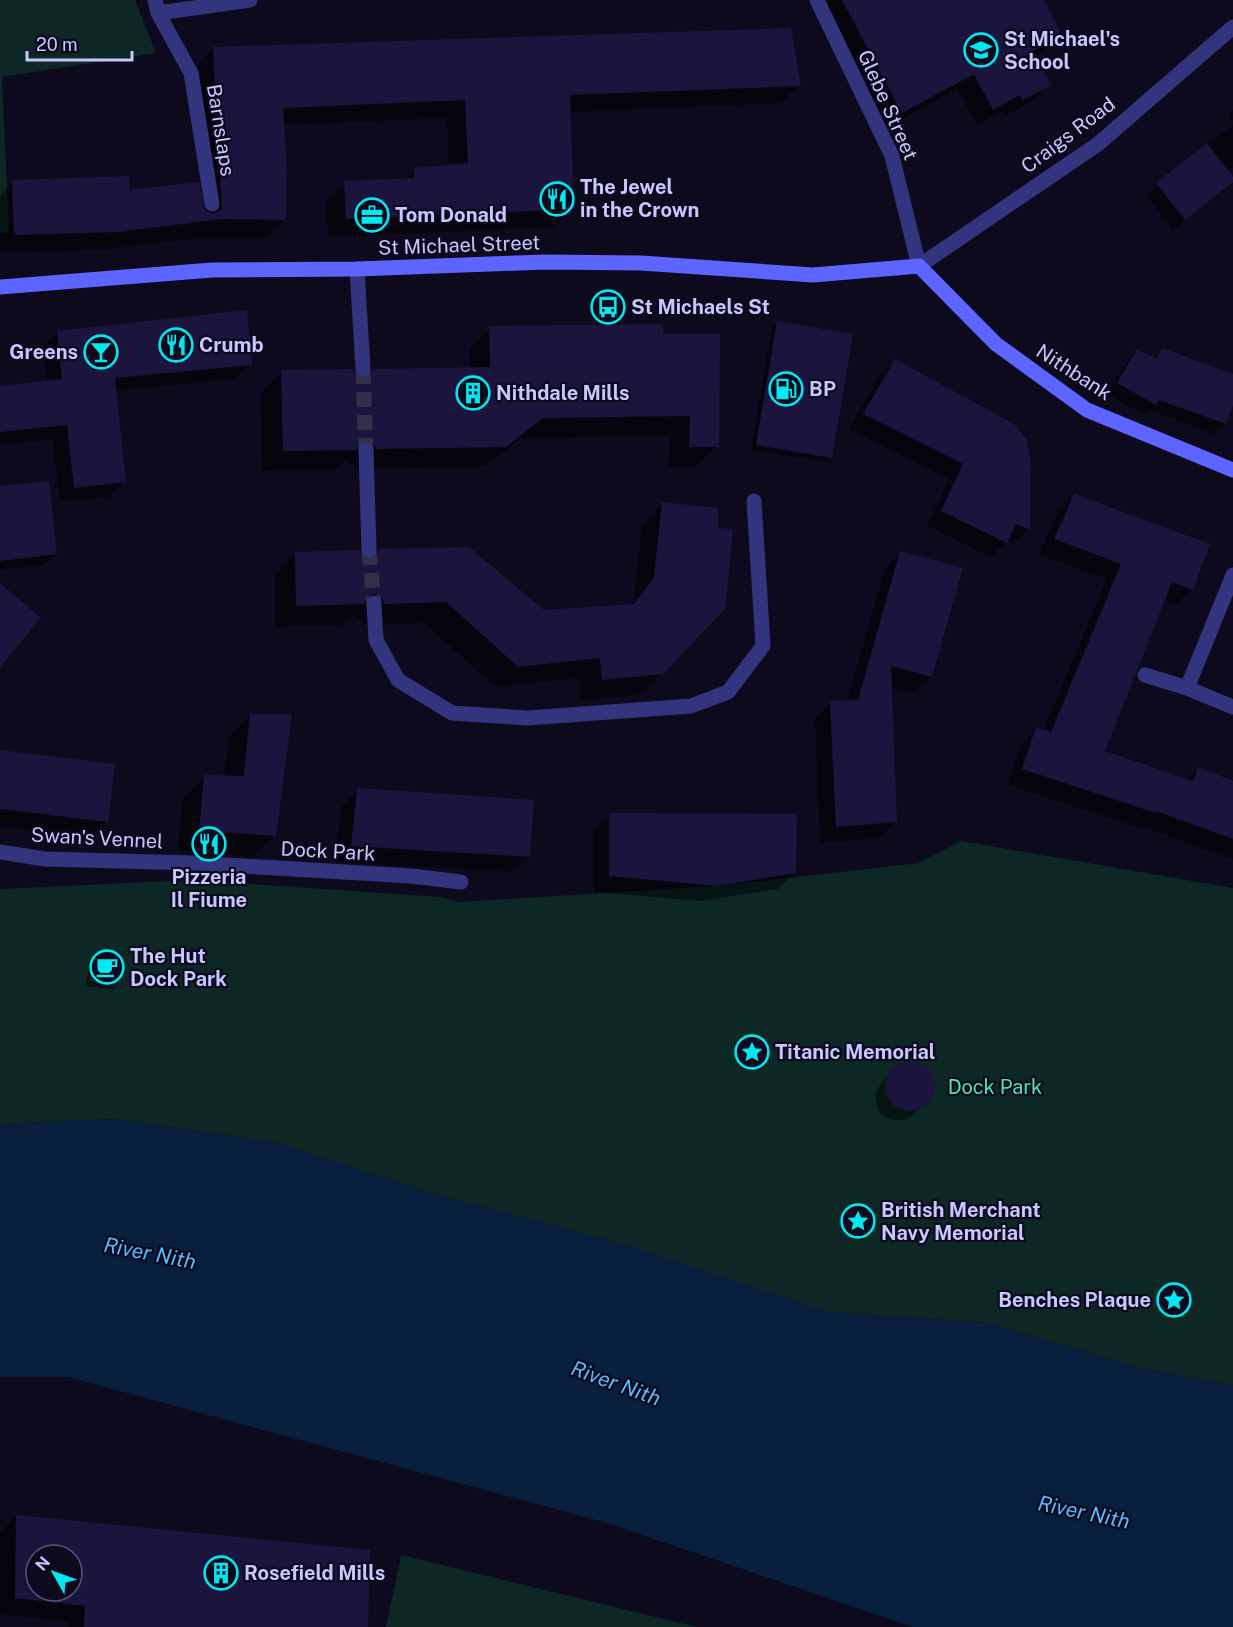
<svg xmlns="http://www.w3.org/2000/svg" width="1233" height="1627" viewBox="0 0 1233 1627" font-family="'Public Sans',sans-serif">
<rect width="100%" height="100%" fill="#0c0a1c"/>
<!-- green -->
<path fill="#0d2724" d="M0,0H135L156,53L2,77L9,233H0Z
M961,841L1233,888V1386L1141,1368L987,1323L827,1312L632,1247L434,1194L278,1143L115,1119L0,1124V889L193,880L441,897L459,902L717,886L919,863Z
M401,1555L697,1627H386Z"/>
<!-- water -->
<path fill="#081f3e" d="M115,1119L278,1143L434,1194L632,1247L827,1312L987,1323L1141,1368L1233,1386V1627H913L607,1523L68,1377H0V1124Z"/>
<!-- shadow -->
<path fill="#0007" fill-rule="evenodd" d="M818,0H1042L1061,35L1044,51L1034,57L1049,85L1033,101L1006,115L1004,110L977,125L957,89L885,128Z
M214,48L799,85L781,103L569,112L573,208L554,227L328,237L326,201L344,183L404,180L415,169L449,166L447,118L283,125L285,219L266,238H203L99,250L0,253V195L13,182L203,200L196,67Z
M1233,110V121L1228,115Z
M1233,125V167L1227,172L1233,181L1173,230L1146,195L1157,184Z
M777,323L831,457L826,462L751,450L772,328Z
M490,328L662,335L717,446L696,467H669L670,436L521,438L484,467L355,469L354,465L345,460L334,470L262,471L261,392L282,372L354,376L363,380L373,370L470,369L469,349Z
M58,332L250,364L235,379L114,391L124,482L109,497L60,502L53,439L0,445V387L47,383L43,347Z
M1163,350L1233,376V401L1225,423L1214,434L1149,410L1144,415L1108,394L1127,361L1137,351L1153,359Z
M895,361L1028,529L1014,544L1007,541L991,557L927,526L949,479L849,429L880,375Z
M0,488L55,554L44,565L0,570Z
M1074,495L1191,589L1176,605L1163,600L1103,751L1187,780L1198,769L1233,782V860L1141,826L1139,828L1007,785L1021,744L1036,729L1043,731L1107,579L1039,555L1058,511Z
M663,504L662,673L641,694L581,701L579,678L496,687L424,623L363,624L361,619L352,615L342,625L275,627V574L296,553L369,561L379,551L543,611L630,606L634,600L642,525Z
M901,552L931,676L914,693L890,686L896,822L879,838L820,843L815,719L831,702H847L885,569Z
M250,715L274,836L253,857L178,850L183,798L205,777H225L229,737Z
M0,752L107,821L90,837L0,827Z
M358,790L529,856L513,872L335,862L342,806Z
M609,815L795,873L778,889L700,901L594,892L593,831Z
M96,952L117,984L112,989L85,986L91,958Z
M907,1063L922,1066L927,1071L933,1085L932,1093L911,1117L897,1121L883,1116L878,1110L875,1095L882,1081L893,1070L899,1065Z
M16,1516L366,1627H69L70,1622L0,1614V1533ZM36,1555H72V1591H36Z"/>
<!-- building -->
<path fill="#1b153e" fill-rule="evenodd" d="M842,0H1044L1062,35L1033,51L1051,85L1023,100L1020,95L993,110L974,74L902,113Z
M791,28L801,86L570,95L574,209L346,219L344,181L414,178V168L468,163L465,100L283,108L287,170L286,220L222,219L118,232L14,235L12,180L129,176V190L199,182L205,211L213,214L222,209L213,47Z
M1207,143L1233,177V182L1185,220L1156,183Z
M247,310L252,365L115,378L126,482L74,488L67,425L0,432V386L62,379L57,331Z
M777,321L853,334L832,458L756,445Z
M663,324V334H720L719,447H689L690,416L543,418L506,447L376,449L374,444L366,440L360,442L356,450L283,451L281,370L353,369L355,375L363,379L369,377L373,369L490,367L489,326Z
M1162,348L1233,374V405L1226,424L1159,400L1156,405L1117,383L1137,349L1156,359Z
M895,359L1014,424L1027,440L1031,463L1030,530L1016,524L1007,543L941,511L963,464L863,414Z
M49,481L57,554L0,561V486Z
M1074,494L1210,544L1193,590L1172,582L1105,751L1193,781L1198,767L1233,781V839L1156,811V813L1022,769L1036,727L1051,732L1121,564L1054,539Z
M662,502L718,508V528L733,529L725,609L663,674L602,680L600,658L518,667L446,602L384,604L382,598L374,594L368,596L364,604L296,606L295,552L359,550L364,558L370,560L377,555L379,549L469,547L544,610L634,604L654,578Z
M900,551L963,568L932,677L891,666L897,822L836,827L830,701L858,700Z
M0,583L41,618L0,667Z
M250,714H292L276,836L199,830L204,775L244,776Z
M0,750L115,764L108,822L0,809Z
M357,788L534,800L530,857L351,846Z
M609,813L797,814L796,873L717,886L609,876Z
M95,951L124,954L119,985L89,981Z
M885 1086a25 25 0 1 1 50 0a25 25 0 1 1-50 0Z
M16,1515L370,1550L368,1627H84L85,1606L15,1598ZM36,1555H72V1591H36Z"/>
<g fill="none" stroke-linecap="round" stroke-linejoin="round">
<!-- minor-tunnel -->
<path stroke="#323049" stroke-width="15" stroke-dasharray="15 8" stroke-linecap="butt" d="M363,369L366,450
M369,550L374,604"/>
<!-- minor -->
<path stroke="#32357e" stroke-width="15" d="M155,0L158,13L191,73L212,204
M817,0L892,156L919,266
M158,13L250,0
M357,269L363,369
M366,450L369,550
M374,604L376,640L398,680L452,713L528,718L691,706L728,692L763,646L754,501
M1145,675L1187,688L1233,707
M1187,688L1233,575
M0,852L45,859L193,863L411,876L461,882"/>
<!-- tertiary -->
<path stroke="#32357e" stroke-width="15" d="M919,266L1098,144L1233,27"/>
<!-- secondary -->
<path stroke="#5d64ff" stroke-width="15" d="M0,287L212,270L357,269L545,262L641,263L813,275L919,266L996,344L1087,410L1233,470"/>
</g>
<!-- icons -->
<defs>
<symbol id="school-ring" viewBox="-11 -11 22 22"><circle r="9.5" fill="#0c0a1c" stroke="#00e9f1" stroke-width="1.5"/><path d="M0-5L7-2L0 1L-7-2ZM-4 1L0 2.5L4 1V4Q0 6-4 4Z" fill="#00e9f1"/></symbol>
<symbol id="restaurant-ring" viewBox="-11 -11 22 22"><circle r="9.5" fill="#0c0a1c" stroke="#00e9f1" stroke-width="1.5"/><path d="M-5-6h1v4h1v-4h1v4h1v-4h1v5L-1.5 .5V6h-2V.5L-5-1ZM5-6V6H3V1.5H1.5Q1.5-4 5-6Z" fill="#00e9f1"/></symbol>
<symbol id="office-ring" viewBox="-11 -11 22 22"><circle r="9.5" fill="#0c0a1c" stroke="#00e9f1" stroke-width="1.5"/><path d="M-6-3h4V-5.5h4V-3h4V5H-6ZM-1-4.5V-3h2v-1.5ZM-6 0V1H6V0Z" fill="#00e9f1"/></symbol>
<symbol id="bus-ring" viewBox="-11 -11 22 22"><circle r="9.5" fill="#0c0a1c" stroke="#00e9f1" stroke-width="1.5"/><path d="M-5-6H5V4H4V6H2V4H-2V6H-4V4H-5ZM-3.5-4V0h7V-4ZM-3.5 1.2v1.5H-2V1.2ZM2 1.2v1.5H3.5V1.2Z" fill="#00e9f1"/></symbol>
<symbol id="bar-ring" viewBox="-11 -11 22 22"><circle r="9.5" fill="#0c0a1c" stroke="#00e9f1" stroke-width="1.5"/><path d="M-6-5H6L.8 .8V4.5H3.5V6h-7V4.5H-.8V.8Z" fill="#00e9f1"/></symbol>
<symbol id="fuel-ring" viewBox="-11 -11 22 22"><circle r="9.5" fill="#0c0a1c" stroke="#00e9f1" stroke-width="1.5"/><path d="M-5.5-6h7V0h2V4h1.3V-2.5L3-4.5l.8-.8L6-3V5H2.5V1h-1V6h-7ZM-4.2-4.7v3.2H.2V-4.7Z" fill="#00e9f1"/></symbol>
<symbol id="building-ring" viewBox="-11 -11 22 22"><circle r="9.5" fill="#0c0a1c" stroke="#00e9f1" stroke-width="1.5"/><path d="M-4-6H4V6H1V3H-1V6H-4ZM-2.5-4.3h1.7v1.8h-1.7ZM.8-4.3h1.7v1.8H.8ZM-2.5-1h1.7V.8h-1.7ZM.8-1h1.7V.8H.8Z" fill="#00e9f1"/></symbol>
<symbol id="cafe-ring" viewBox="-11 -11 22 22"><circle r="9.5" fill="#0c0a1c" stroke="#00e9f1" stroke-width="1.5"/><path d="M-5.5-4.5H6V0H3Q3 3.5 0 3.5H-2.5Q-5.5 3.5-5.5 0ZM3-3.2v2h1.7v-2ZM-6 4.5H4V6H-6Z" fill="#00e9f1"/></symbol>
<symbol id="sight-ring" viewBox="-11 -11 22 22"><circle r="9.5" fill="#0c0a1c" stroke="#00e9f1" stroke-width="1.5"/><path d="M0-6L1.8-2.2L6-1.7L2.9 1.2L3.7 5.4L0 3.3L-3.7 5.4L-2.9 1.2L-6-1.7L-1.8-2.2Z" fill="#00e9f1"/></symbol>
</defs>
<g fill-rule="evenodd">
<use href="#school-ring" x="962" y="31" width="38" height="38"/>
<use href="#restaurant-ring" x="538" y="180" width="38" height="38"/>
<use href="#office-ring" x="353" y="196" width="38" height="38"/>
<use href="#bus-ring" x="589" y="288" width="38" height="38"/>
<use href="#restaurant-ring" x="157" y="326" width="38" height="38"/>
<use href="#bar-ring" x="82" y="333" width="38" height="38"/>
<use href="#fuel-ring" x="767" y="370" width="38" height="38"/>
<use href="#building-ring" x="454" y="374" width="38" height="38"/>
<use href="#restaurant-ring" x="190" y="825" width="38" height="38"/>
<use href="#cafe-ring" x="88" y="948" width="38" height="38"/>
<use href="#sight-ring" x="733" y="1033" width="38" height="38"/>
<use href="#sight-ring" x="839" y="1202" width="38" height="38"/>
<use href="#sight-ring" x="1155" y="1281" width="38" height="38"/>
<use href="#building-ring" x="202" y="1554" width="38" height="38"/>
</g>
<g text-anchor="middle" dominant-baseline="central" stroke-width="4.5" stroke-linejoin="round" paint-order="stroke">
<!-- poi labels -->
<g font-size="20" font-weight="bold" fill="#c8c6ff" stroke="#0c0a1c" text-anchor="start">
<text x="1004" y="39">St Michael's<tspan x="1004" dy="23">School</tspan></text>
<text x="580" y="187">The Jewel<tspan x="580" dy="23">in the Crown</tspan></text>
<text x="395" y="215">Tom Donald</text>
<text x="631" y="307">St Michaels St</text>
<text x="199" y="345">Crumb</text>
<text x="78" y="352" text-anchor="end">Greens</text>
<text x="809" y="389">BP</text>
<text x="496" y="393">Nithdale Mills</text>
<text x="209" y="877" text-anchor="middle">Pizzeria<tspan x="209" dy="23">Il Fiume</tspan></text>
<text x="130" y="956">The Hut<tspan x="130" dy="23">Dock Park</tspan></text>
<text x="775" y="1052">Titanic Memorial</text>
<text x="881" y="1210">British Merchant<tspan x="881" dy="23">Navy Memorial</tspan></text>
<text x="1151" y="1300" text-anchor="end">Benches Plaque</text>
<text x="244" y="1573">Rosefield Mills</text>
</g>
<!-- street labels -->
<g font-size="20" fill="#c8c6ff" stroke="#0c0a1c">
<text transform="translate(888 105) rotate(66)">Glebe Street</text>
<text transform="translate(221 130) rotate(81)">Barnslaps</text>
<text transform="translate(1068 135) rotate(-37)">Craigs Road</text>
<text transform="translate(459 245) rotate(-2)">St Michael Street</text>
<text transform="translate(1074 372) rotate(33)">Nithbank</text>
<text transform="translate(97 838) rotate(3)">Swan's Vennel</text>
<text transform="translate(328 851) rotate(3)">Dock Park</text>
</g>
<!-- park labels -->
<g font-size="20" fill="#4de4b3" stroke="#0c0a1c">
<text x="995" y="1087">Dock Park</text>
</g>
<!-- water labels -->
<g font-size="21" font-style="italic" fill="#54bcff" stroke="#0c0a1c">
<text transform="translate(150 1253) rotate(11)">River Nith</text>
<text transform="translate(616 1383) rotate(20)">River Nith</text>
<text transform="translate(1084 1512) rotate(12)">River Nith</text>
</g>
</g>
<!-- north arrow -->
<g transform="translate(54 1573) rotate(310)"><circle r="28" fill="#0c0a1c" stroke="#575577" stroke-width="1.5"/>
<path d="M0-4.5L10 22L0 15L-10 22Z" fill="#00e9f1"/>
<text y="-9" font-size="16" font-weight="bold" text-anchor="middle" fill="#c8c6ff">N</text>
</g>
<!-- scale -->
<path d="M27 51v9h105v-9" fill="none" stroke="#c8c6ff" stroke-width="3"/>
<text x="36" y="51" font-size="18" fill="#c8c6ff" stroke="#0c0a1c" stroke-width="4.5" paint-order="stroke">20 m</text>
</svg>
